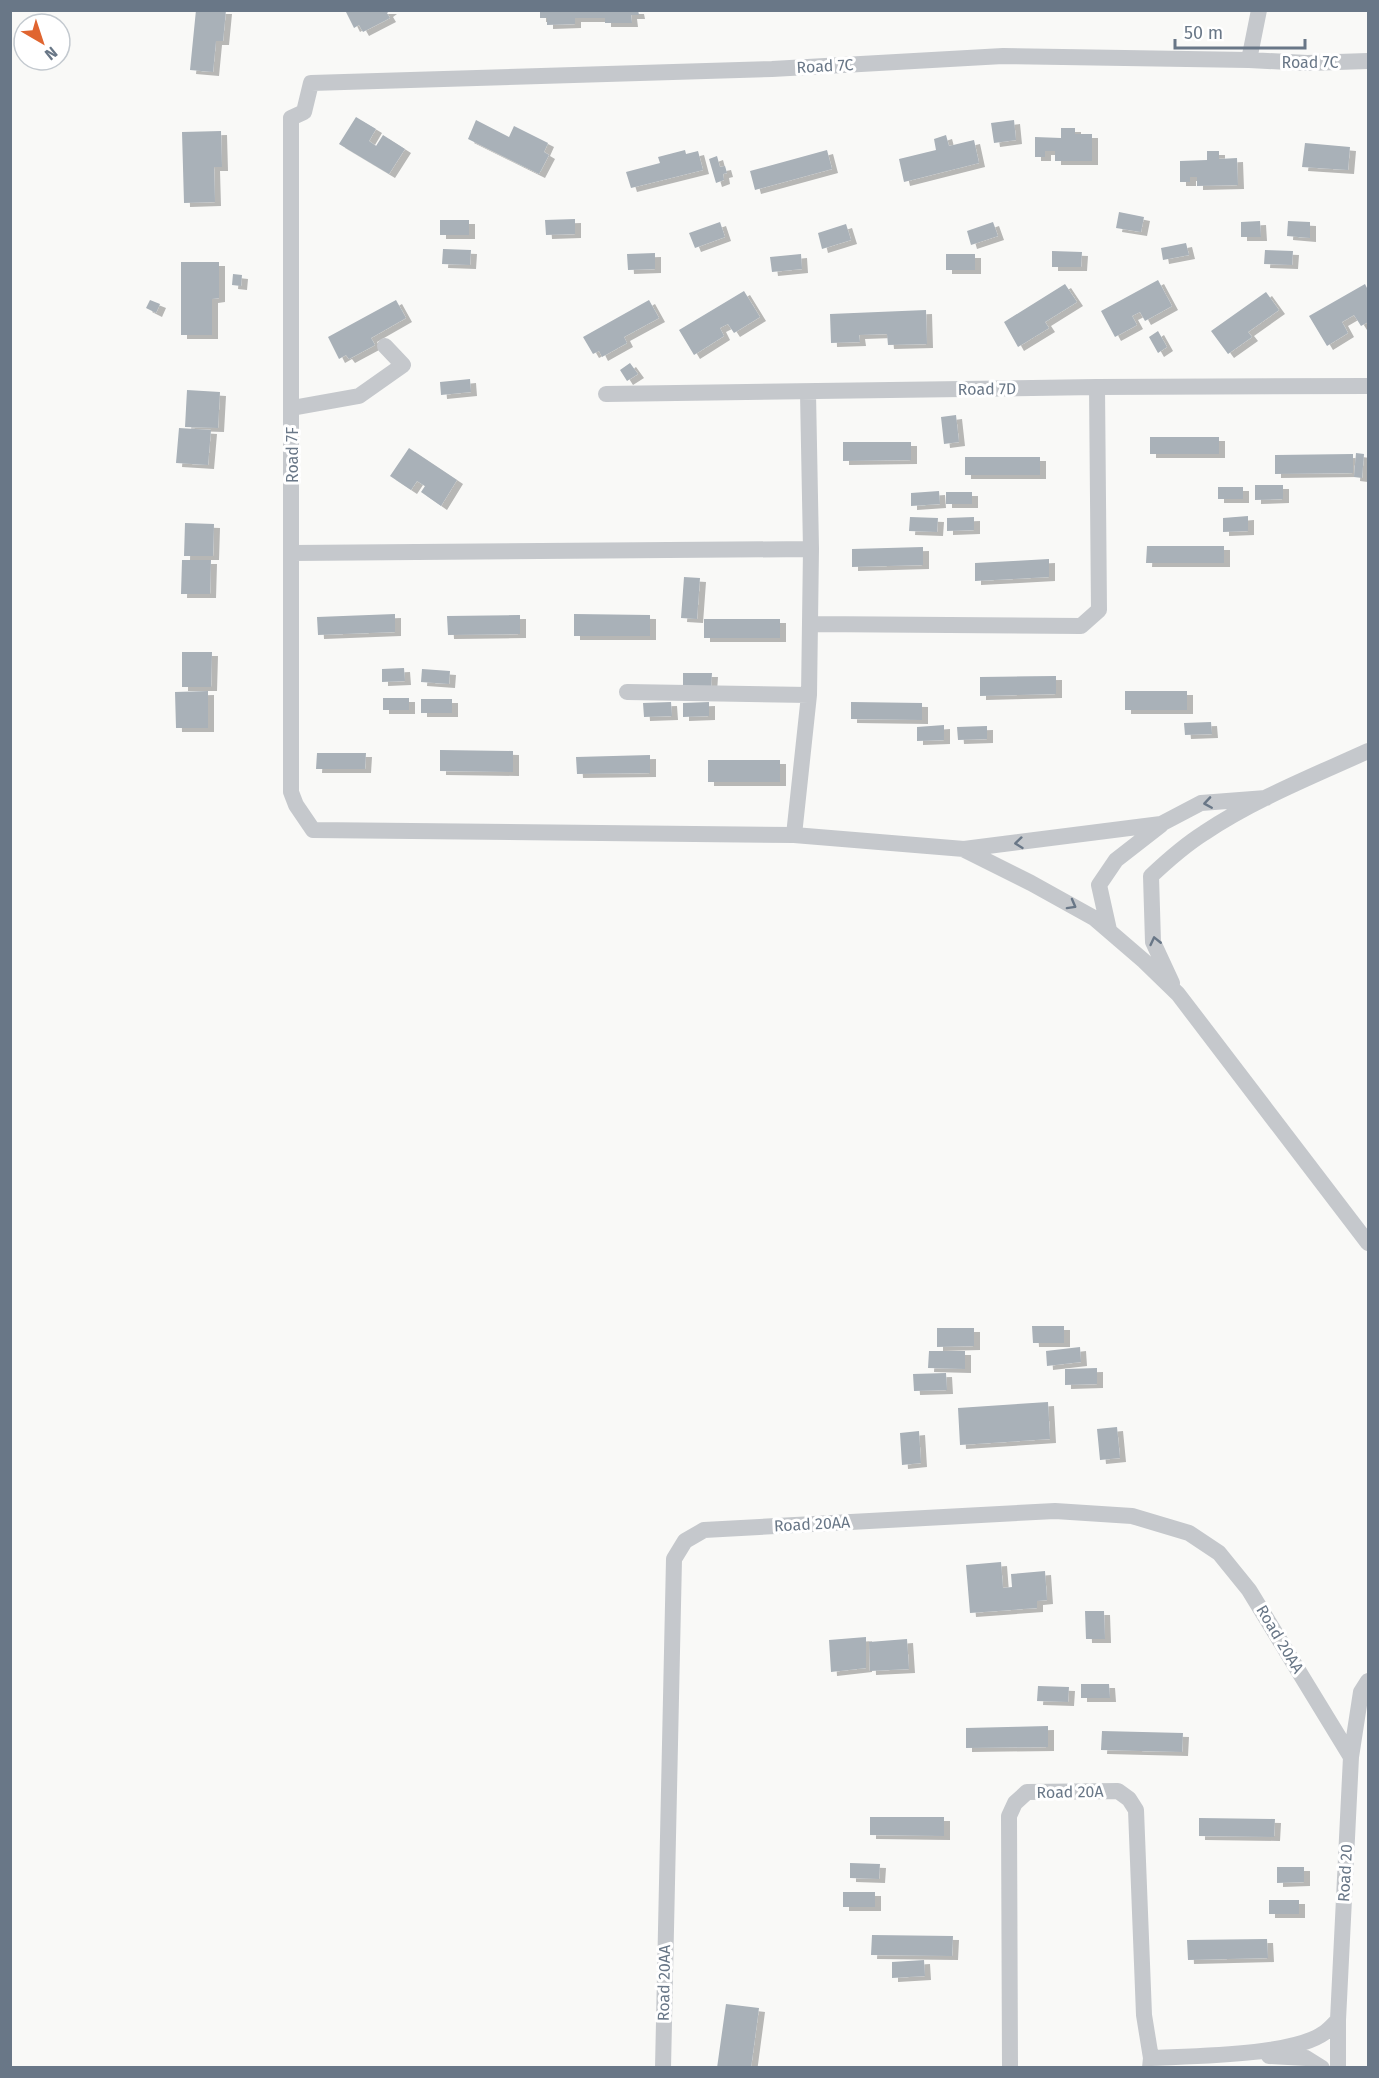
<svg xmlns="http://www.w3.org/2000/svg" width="1379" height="2078" viewBox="0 0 1379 2078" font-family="'Fira Sans',sans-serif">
<defs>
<filter id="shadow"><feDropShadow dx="6" dy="4" stdDeviation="0" flood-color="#0004"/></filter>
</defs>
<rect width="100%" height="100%" fill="#f9f9f7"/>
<!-- building -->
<path fill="#a9b1b8" filter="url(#shadow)" d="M196,10H226L223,41H216L213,72L190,70Z
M345,10H391L387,13L390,18L363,32L359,25L354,28Z
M540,10H638L639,15H631L632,23H605V18H575V24L547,25V18H540Z
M356,117L376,129L369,141L376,146L383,135L405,149L389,174L339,144Z
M476,120L509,137L514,126L548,143L544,152L549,155L539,174L468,139Z
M1014,120L1016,140L994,143L991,123Z
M1061,128H1075V134H1092V161H1055V151H1045V157H1035V137L1061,138Z
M221,131L222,167H214L215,202L184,203L182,132Z
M946,135L949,146L974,140L979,163L904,182L899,159L936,150L934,139Z
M1305,143L1350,147L1348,170L1302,167Z
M685,150L686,154L698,151L703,170L631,188L626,172L660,163L658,157Z
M827,150L832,169L755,190L750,171Z
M1207,151H1219V159L1237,158L1238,185L1197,186V177H1190V182H1180V161L1207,160Z
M717,156L720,167L725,166L727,173L723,174L724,180L716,183L709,159Z
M1119,212L1144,217L1141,232L1116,228Z
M575,219V234L546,235L545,220Z
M440,220H469V235H440Z
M1260,221L1261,237H1241V222Z
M1288,221L1310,222V238L1287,236Z
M720,222L725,237L695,248L689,233Z
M993,222L998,236L971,245L967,231Z
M846,224L851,240L822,249L818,233Z
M1186,243L1189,255L1163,260L1161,248Z
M443,249L471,250L470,265L442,264Z
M1265,250L1293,251L1292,265L1264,264Z
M1052,251L1082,252L1081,267H1052Z
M655,253V269L628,270L627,254Z
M801,254L802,269L772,272L770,257Z
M946,254H975V270H946Z
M181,262H219V298L212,299V335H181Z
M233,274L242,275L241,286L232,285Z
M1158,280L1172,306L1145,321L1140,312L1132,316L1137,325L1115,337L1101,311Z
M1065,284L1077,302L1045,322L1049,328L1018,347L1004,322Z
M1365,284L1368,290V322L1361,326L1354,315L1342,322L1348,333L1327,346L1309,316Z
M744,291L760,317L734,333L728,324L720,328L724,336L694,355L679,330Z
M1266,292L1279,310L1248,332L1252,337L1228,354L1211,331Z
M150,300L160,304L156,313L146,308Z
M396,300L406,318L371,338L375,345L349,359L346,355L339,359L328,337Z
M649,300L659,318L624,337L627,343L602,357L599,351L593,354L583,337Z
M926,310L927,344L888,345L887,334L859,335L860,342L831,343L830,314Z
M1158,331L1167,347L1158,353L1149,337Z
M630,363L638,374L627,381L620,370Z
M470,379L471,392L441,395L440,382Z
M187,390L220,392L218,428L185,427Z
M956,415L959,442L944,444L941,417Z
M179,428L211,430L208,465L176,463Z
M1150,437H1219V454H1150Z
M843,442H911V460L843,461Z
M409,448L457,480L441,506L421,492L425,486L417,481L411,490L390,476Z
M1356,453L1364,454L1362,478L1354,477Z
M1353,454V473L1275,474V455Z
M965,457H1040V475H965Z
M1255,485H1283V499L1255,500Z
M1218,487H1243V499H1218Z
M939,491L940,504L911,506V493Z
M946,492H972V504H946Z
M1248,516V531L1223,532V518Z
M910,517L938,518L937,532L909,531Z
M974,517V530L947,531V518Z
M185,523L214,524L213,556H184Z
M1147,546H1224V563H1146Z
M923,547V565L852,567V549Z
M1049,559V577L975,581V563Z
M182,560H211L210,594H181Z
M684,577L700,578L697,619L681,618Z
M395,614V632L318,635L317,617Z
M574,614L650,615V636H574Z
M520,615V634L448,635L447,616Z
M704,619H780V638H704Z
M182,652H212L211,687H182Z
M404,668L405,681L382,682V669Z
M422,669L450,671L449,684L421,682Z
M683,673H712L711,688L683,687Z
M1056,676V694L980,696V677Z
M208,691V728H176L175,692Z
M1125,691H1187V710H1125Z
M383,698H409V710H383Z
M421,699H452V713H421Z
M671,702L672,716L644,717L643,703Z
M709,702V716L683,717V703Z
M851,702L922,703V720L851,719Z
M1211,722L1212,734L1185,735L1184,723Z
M944,725V740L917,741V727Z
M987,726V739L958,740L957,727Z
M440,750L513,751V772L440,771Z
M317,753H366L365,769H316Z
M650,755V773L577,774L576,757Z
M708,760H780V782H708Z
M1032,1326H1064V1343H1033Z
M937,1328H974V1346L937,1347Z
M1080,1347L1081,1362L1047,1366L1046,1351Z
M929,1351H965V1369L928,1368Z
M1097,1368V1384L1065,1385V1369Z
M946,1373L947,1390L914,1391L913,1374Z
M1048,1402L1050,1439L960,1445L958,1408Z
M1117,1427L1120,1458L1100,1460L1097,1429Z
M919,1431L921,1463L902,1465L900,1433Z
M1001,1562L1003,1588L1012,1587L1011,1574L1045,1571L1047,1600L1037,1601V1608L970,1613L966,1565Z
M1085,1611H1104L1105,1639H1086Z
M866,1637V1668L831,1672L829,1640Z
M907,1639L909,1669L870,1671L869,1642Z
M1081,1684H1109L1110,1698H1081Z
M1038,1686L1069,1687L1068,1702L1037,1701Z
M1048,1726V1747L966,1748V1728Z
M1102,1731L1183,1733L1182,1752L1101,1750Z
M870,1817H944V1836L870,1835Z
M1199,1818L1275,1819L1274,1837L1199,1836Z
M850,1863L880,1864L879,1879L850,1878Z
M1277,1867H1304V1882L1277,1883Z
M843,1892H875V1907H843Z
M1269,1900H1299V1914H1269Z
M872,1935L953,1936L952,1956L871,1955Z
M1267,1939L1268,1958L1188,1960L1187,1940Z
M924,1960L925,1976L892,1978V1962Z
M726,2004L759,2008L751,2068H717Z"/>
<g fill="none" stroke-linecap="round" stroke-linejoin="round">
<!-- street -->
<path stroke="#c5c8cc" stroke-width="16" d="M1249,60L1259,10
M606,394L1097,387L1368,386
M292,408L359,396L403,365L385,346
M292,553L811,549
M811,624L1081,626L1099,610L1097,387
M627,692L809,695
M1266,798L1201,803L1161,824L964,849L794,835L313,830L296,805L291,792V118L304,112L311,83L772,69L1003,56L1249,60L1307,63L1368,61
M794,835L809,695L811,549L808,393
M965,850L1031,883L1094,918L1144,961L1178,994L1368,1243
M1109,930L1099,885L1116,860L1161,825
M1172,983L1153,942L1151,876C1168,860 1185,845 1204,833C1255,799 1313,776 1368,751
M1269,2056L1306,2058L1322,2068
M1151,2058C1192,2056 1292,2056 1324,2033C1329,2030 1333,2025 1338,2020
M663,2068L674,1559L685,1541L704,1530L1055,1511L1132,1516L1189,1533L1219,1553L1249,1590L1351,1757
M1010,2068L1009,1816L1015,1803L1027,1792L1118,1791L1129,1799L1136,1810L1144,2015L1151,2058L1150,2068
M1338,2068V2020L1351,1757L1361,1692L1368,1681"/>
</g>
<!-- one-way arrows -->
<defs><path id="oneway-chevron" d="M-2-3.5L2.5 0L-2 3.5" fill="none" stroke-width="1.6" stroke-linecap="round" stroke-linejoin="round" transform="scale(1.5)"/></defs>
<g stroke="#697787">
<use href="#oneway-chevron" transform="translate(1208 803) rotate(171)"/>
<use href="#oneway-chevron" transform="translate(1019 843) rotate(174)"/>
<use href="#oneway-chevron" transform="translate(1072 905) rotate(29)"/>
<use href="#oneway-chevron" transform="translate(1155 941) rotate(-103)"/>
</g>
<g text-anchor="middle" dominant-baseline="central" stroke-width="6" stroke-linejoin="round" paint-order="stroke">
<!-- street labels -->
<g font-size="16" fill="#697787" stroke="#fff">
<text x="1310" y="62">Road 7C</text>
<text transform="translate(825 66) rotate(-3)">Road 7C</text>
<text transform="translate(987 389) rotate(-1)">Road 7D</text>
<text transform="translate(292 455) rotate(-90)">Road 7F</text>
<text transform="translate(812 1524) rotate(-3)">Road 20AA</text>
<text transform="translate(1280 1639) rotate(59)">Road 20AA</text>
<text transform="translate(1070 1792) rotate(-1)">Road 20A</text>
<text transform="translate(1345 1873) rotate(-87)">Road 20</text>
<text transform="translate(664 1983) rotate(-89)">Road 20AA</text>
</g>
</g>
<!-- border -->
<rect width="1379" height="2078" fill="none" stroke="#697787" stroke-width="24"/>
<!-- north arrow -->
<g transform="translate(42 42) rotate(141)"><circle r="28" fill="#ffffff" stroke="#c3c9cf" stroke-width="1.5"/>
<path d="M0-4.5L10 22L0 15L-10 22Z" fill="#e06530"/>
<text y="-9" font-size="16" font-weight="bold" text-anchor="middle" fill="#697787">N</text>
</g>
<!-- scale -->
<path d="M1175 39v9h130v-9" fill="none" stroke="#697787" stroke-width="3"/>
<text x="1184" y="39" font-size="18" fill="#697787" stroke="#ffffff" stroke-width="4.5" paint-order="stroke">50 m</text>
</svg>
